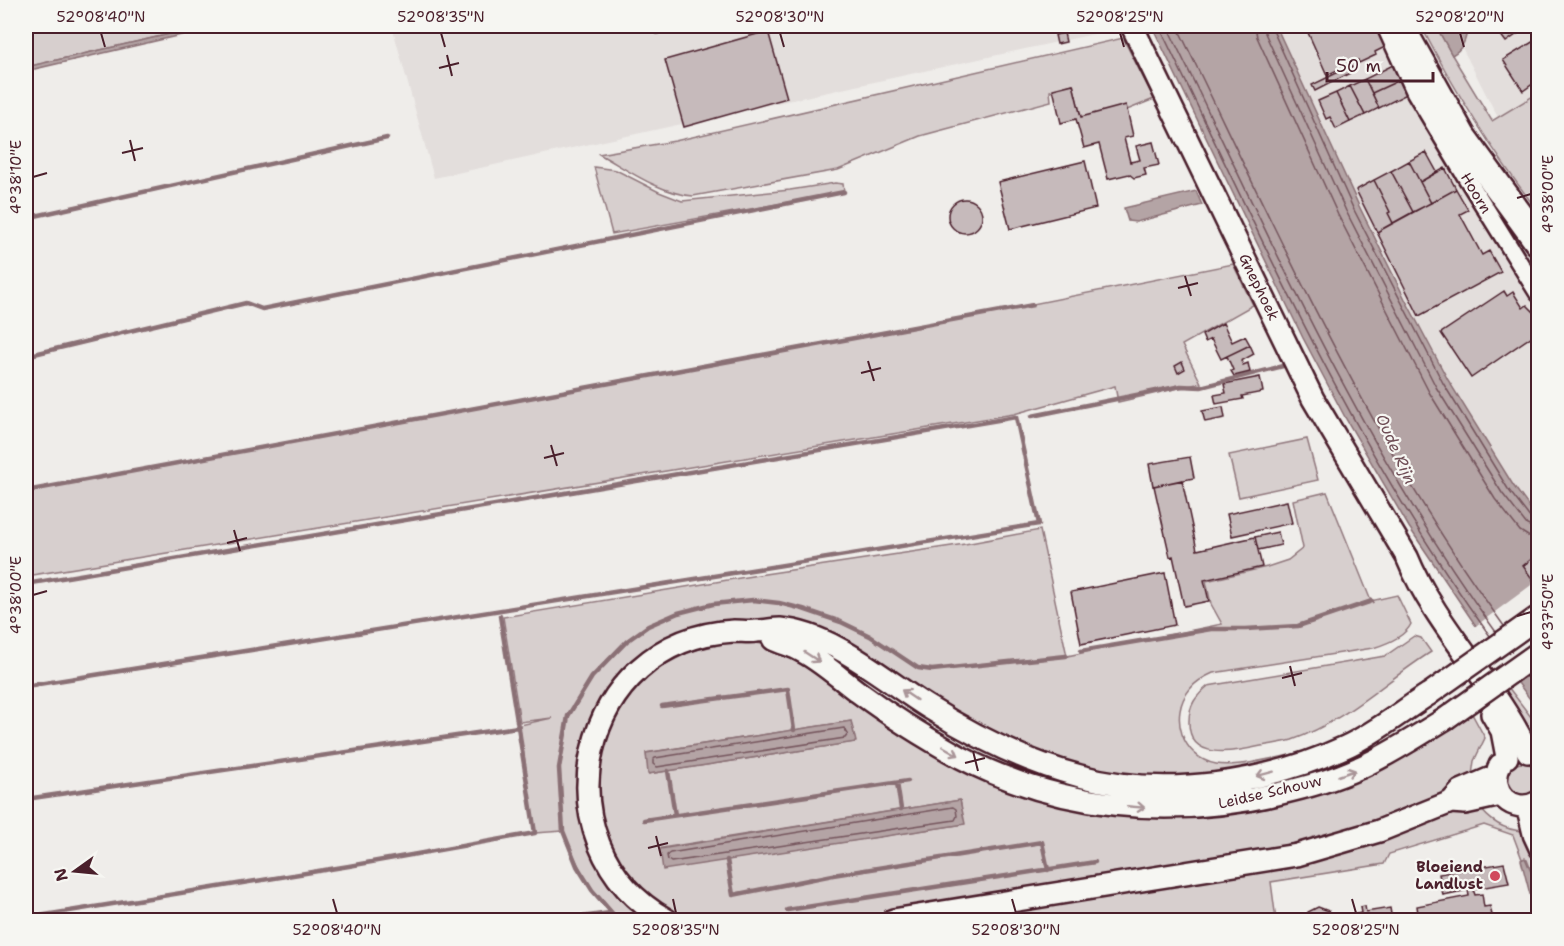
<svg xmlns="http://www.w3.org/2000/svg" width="1564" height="946" viewBox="0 0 1564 946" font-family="'Shantell Sans',sans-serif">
<rect width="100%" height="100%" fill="#efedea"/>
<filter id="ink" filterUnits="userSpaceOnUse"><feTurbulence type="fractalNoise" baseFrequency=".0167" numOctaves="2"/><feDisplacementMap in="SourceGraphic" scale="12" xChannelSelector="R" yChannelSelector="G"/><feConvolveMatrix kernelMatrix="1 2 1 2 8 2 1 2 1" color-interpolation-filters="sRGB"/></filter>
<g filter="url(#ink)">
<!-- built -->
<path fill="#e3dedc" d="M392,26H1115L1117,29L434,178Z
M1263,26H1386L1538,281V533L1382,275Z
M1451,26H1538V174L1511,143Z"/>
<!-- green -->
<path fill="#d7cfce" stroke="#90777c" stroke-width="1.5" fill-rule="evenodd" d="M26,26H205L26,67Z
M1421,26H1436L1452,55L1492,121L1538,93V211C1493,153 1455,91 1421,26Z
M1123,38L1154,99L1127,110L1082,121L1073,84L1050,91L1051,101L920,136L838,170L693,196C659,193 628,170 599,154L675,141Z
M1429,103L1538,253V281Z
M594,167L616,170L659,192L682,201L790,190L835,183L843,184L844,192L612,234Z
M1233,264L1253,305L1182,345L1201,383L1118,402L1115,386L1014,414L26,576V491L938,323Z
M1307,439L1318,480L1239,497L1229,455Z
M1327,492L1371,601L1397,595L1411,624C1405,637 1386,644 1373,648L1213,673C1204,677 1196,681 1190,689C1168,715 1182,758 1216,764C1242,768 1285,755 1312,750L1270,763L1231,771L1165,777L1108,773L1043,758L777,624L626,670C612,687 599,703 591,724C562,793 587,880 651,920H618C591,896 577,864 563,831L535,833L520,725L552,718L520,722L503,617L758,575L965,544L1040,530L1067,656L1222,624L1211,604L1206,581L1267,567L1288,560L1303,548L1293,500Z
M1414,636L1421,638L1431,652C1385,681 1345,722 1292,740C1282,743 1271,744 1261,746C1234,752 1188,762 1189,721C1189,705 1196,696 1208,686L1385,656Z
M746,641L783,648L940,756L1180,817L1213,815L1278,804L1471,712L1485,738L1474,761L1471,782L1454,788L1417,807L1331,839L1246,856L851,920H692L667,909L635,884L610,846L598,805L603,741L625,700L642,681L662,666L691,651L723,644ZM851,721L855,742L649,774L646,753ZM960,800L964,824L664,869L661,848Z
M1508,687L1538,726V749L1498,693Z
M1507 779a16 16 0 1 1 32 0a16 16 0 1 1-32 0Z
M1478,805C1489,821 1503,830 1523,831L1538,860V888L1527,860L1522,859L1513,835L1484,825L1389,854L1384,864L1271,882L1276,920H945L1432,819Z"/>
<!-- water -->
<path fill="#b4a4a5" stroke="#8a6f74" stroke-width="1.5" d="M205,26H220L26,71V67Z
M1152,26H1276L1359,206L1405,299L1448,380L1513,485L1538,519V710L1474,623L1409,527L1346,419L1303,338Z
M1436,26H1467C1467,38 1463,49 1452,55Z
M1196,191L1202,205L1136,222L1128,221L1124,208Z
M851,721L856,742L648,774L646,753Z
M960,800L965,824L663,870L660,849Z
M1525,858L1538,888V901L1534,903L1531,898L1521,860Z"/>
<!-- pier -->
<path fill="#efedea" d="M1538,580V668L1515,685L1473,628Z"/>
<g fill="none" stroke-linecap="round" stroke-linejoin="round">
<!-- shore -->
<path stroke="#74545c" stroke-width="1.5" d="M1159,26C1260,234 1353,448 1490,636
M1167,26C1268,233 1360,445 1496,632
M1177,26C1277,231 1369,441 1504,626
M1255,26L1257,37L1338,215L1429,392L1495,499L1520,531L1528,536L1538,538
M1264,26L1265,33L1346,211L1436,387L1502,493L1527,525L1538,529
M1271,26L1353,208L1443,383L1508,489L1531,519L1538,521
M844,728L848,734L845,738L657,767L653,764V760L655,758Z
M953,807L956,809L957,816L955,820L671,862L668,860L667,855L670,853Z"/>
<!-- stream -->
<path stroke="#8a6f74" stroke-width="4.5" d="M26,218L387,138
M26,356L246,303L262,309L844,192
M1032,416L1181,386L1201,387L1283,366
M26,491L1033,305
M26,584L1016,417L1039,524L26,686
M500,616L518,727
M1081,651L1211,629H1246L1298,626L1372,601
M662,706L788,689L794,730
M668,771L675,815
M897,783L901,809
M26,799L518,727L535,833L349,866L26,918
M644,820L908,781
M727,860L733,895L833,875L1042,842L1048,870
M787,910L1095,862
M559,920L610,913
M618,920L592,890L577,866L563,831L559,768L568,716L592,677L627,641L648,626L678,613L713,604L753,600L779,603L803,609L841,622L870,636L918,668L932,670L1066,656"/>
</g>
<!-- building -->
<path fill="#c6babb" stroke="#4a1f2b" stroke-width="1.5" d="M654,26H687L657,34Z
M1305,26H1375L1385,47L1375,52L1376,55L1359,63L1358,60L1327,75Z
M1494,26H1515L1520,32L1506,42Z
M768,31L787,98L684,127L665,60Z
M1064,33L1066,42L1057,44L1055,35Z
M1538,40V80L1523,91L1503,60L1534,41L1535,42Z
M1393,65L1400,80L1372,93L1365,79Z
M1351,66L1354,71L1315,91L1312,85Z
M1365,79L1379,108L1365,115L1350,86Z
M1400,80L1407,94L1379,108L1372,93Z
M1073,84L1081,117L1126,105L1133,136L1124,138L1130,162L1140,160L1136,146L1153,142L1159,165L1144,168L1146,175L1134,178L1129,174L1108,179L1099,144L1084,148L1076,119L1061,123L1053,89Z
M1350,86L1365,115L1350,122L1336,93Z
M1336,93L1350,122L1336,129L1330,117L1326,119L1318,101Z
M1426,152L1437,172L1420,182L1409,161Z
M1085,161L1096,208L1010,229L998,182Z
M1409,161L1431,203L1413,212L1391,171Z
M1445,168L1456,189L1431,203L1420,182Z
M1391,171L1413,212L1393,223L1388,213L1390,212L1374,180Z
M1374,180L1390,212L1388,213L1393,223L1377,232L1356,190Z
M1456,189L1468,210L1460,214L1482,255L1489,251L1501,272L1419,316L1377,232Z
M948 216a17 17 0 1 1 34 0a17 17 0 1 1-34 0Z
M1504,291L1507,296L1513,292L1523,308L1527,305L1538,316V320L1535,325L1538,332L1471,378L1441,333Z
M1223,323L1232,342L1245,336L1250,345L1221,359L1211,339L1205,342L1202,335Z
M1250,345L1254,354L1241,361L1243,365L1248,363L1250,372L1234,376L1231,371L1233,370L1227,356Z
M1182,362L1185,369L1178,373L1175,366Z
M1260,377L1263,392L1242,396L1243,399L1216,404L1214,395L1226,393L1224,384Z
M1223,407L1225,418L1205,422L1202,411Z
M1190,457L1194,478L1153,486L1149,464Z
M1182,480L1197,550L1255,537L1262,567L1204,580L1209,601L1184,606L1173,556L1170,557L1154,486Z
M1287,501L1292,523L1232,536L1227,514Z
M1278,532L1281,545L1258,550L1255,537Z
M1534,557L1538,563V587L1523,566Z
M1165,573L1175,625L1081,644L1071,592Z
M1504,863L1509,883L1473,889L1475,895L1482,894L1484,907L1490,906L1492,915L1473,920H1419L1417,906L1469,896L1468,890L1443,895L1439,874Z
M1365,906L1366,912L1390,908L1392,920H1338V918L1361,913L1360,907Z
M1318,907L1329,911L1334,920H1305L1308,912Z"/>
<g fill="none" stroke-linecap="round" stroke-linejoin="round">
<defs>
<path id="minor" d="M1385,26L1415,92L1466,177L1538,293
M1525,807L1532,836L1538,849"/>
<path id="tertiary" d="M1132,26L1313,399L1407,557C1436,628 1495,682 1528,752
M773,639C781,643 790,645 798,649C821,660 840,679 861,694C892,717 926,738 960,757C1059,809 1169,819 1277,794C1304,788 1333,780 1359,768C1389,755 1417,736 1445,719
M1492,714L1502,731L1507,757
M1500,765C1487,791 1513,816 1538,802
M1451,802L1465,803L1501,795
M667,920C533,845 579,639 734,631C742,631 750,632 757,631C765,631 773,629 780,629C834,634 883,679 928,707C974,736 1026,762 1080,776C1164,799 1267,783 1345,747C1374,734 1402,711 1429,694
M893,920L1297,855L1379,831L1451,802L1461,791L1496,776"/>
<path id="primary" d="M1400,26L1462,137L1538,241"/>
</defs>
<!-- minor casing -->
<use href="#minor" stroke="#4a1f2b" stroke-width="21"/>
<!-- tertiary casing -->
<use href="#tertiary" stroke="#4a1f2b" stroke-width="26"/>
<!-- primary casing -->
<use href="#primary" stroke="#4a1f2b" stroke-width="32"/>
<!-- minor -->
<use href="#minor" stroke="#f6f6f2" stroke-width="16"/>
<!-- tertiary -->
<use href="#tertiary" stroke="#f6f6f2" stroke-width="21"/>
<!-- primary -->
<use href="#primary" stroke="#f6f6f2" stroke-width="27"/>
<defs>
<path id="tertiary-bridge" d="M1429,694L1538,617
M1445,719L1538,653"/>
</defs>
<!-- tertiary-bridge casing -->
<use href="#tertiary-bridge" stroke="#4a1f2b" stroke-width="26" stroke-linecap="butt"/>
<!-- tertiary-bridge -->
<use href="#tertiary-bridge" stroke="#f6f6f2" stroke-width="21"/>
</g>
<!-- one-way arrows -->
<defs><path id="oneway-shaft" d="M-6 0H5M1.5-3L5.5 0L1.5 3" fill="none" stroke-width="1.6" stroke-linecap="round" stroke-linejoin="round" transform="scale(1.5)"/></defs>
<g stroke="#a99598">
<use href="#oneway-shaft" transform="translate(812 657) rotate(33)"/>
<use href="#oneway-shaft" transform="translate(909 695) rotate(-146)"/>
<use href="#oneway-shaft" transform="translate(951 751) rotate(30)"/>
<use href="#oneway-shaft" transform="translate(1347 773) rotate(-19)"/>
<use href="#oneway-shaft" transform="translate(1265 774) rotate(165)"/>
<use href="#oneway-shaft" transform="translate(1136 807) rotate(5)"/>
</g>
</g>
<!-- ticks -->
<path fill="none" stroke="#4a1f2b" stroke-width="2" d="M101,33L105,47M441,33L445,47M780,33L784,47M1120,33L1124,47M1460,33L1464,47M447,55L452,76M439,68L459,63M130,140L135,161M122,153L143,148M33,177L47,173M1517,198L1531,194M1185,276L1191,296M1178,288L1198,283M868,361L874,381M861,373L881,368M551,445L557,466M544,458L564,453M234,530L240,551M227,543L247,538M33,595L47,591M1517,616L1531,612M1290,666L1295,686M1282,678L1302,673M973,751L978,771M965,763L985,758M656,836L661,856M648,848L668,843M333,899L337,913M673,899L676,913M1012,899L1016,913M1352,899L1356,913"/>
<!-- markers -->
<circle fill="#d1495b" stroke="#f6f6f2" stroke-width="2" cx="1495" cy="876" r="6"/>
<g text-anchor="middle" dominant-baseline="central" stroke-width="4.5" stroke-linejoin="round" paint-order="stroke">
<!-- street labels -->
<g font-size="15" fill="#4a1f2b" stroke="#f6f6f2">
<text transform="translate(1476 193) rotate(59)">Hoorn</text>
<text transform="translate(1259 287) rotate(64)">Gnephoek</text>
<text transform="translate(1270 792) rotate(-13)">Leidse Schouw</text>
</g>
<!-- poi labels -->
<g font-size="15" font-weight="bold" fill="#4a1f2b" stroke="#f6f6f2" text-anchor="end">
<text x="1483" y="867">Bloeiend<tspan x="1483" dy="17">Landlust</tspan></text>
</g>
<!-- water labels -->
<g font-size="16" font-style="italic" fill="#6f4e56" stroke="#f6f6f2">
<text transform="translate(1396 449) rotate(66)">Oude Rijn</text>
</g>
</g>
<!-- margin -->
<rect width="1564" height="946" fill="none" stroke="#f6f6f2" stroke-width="66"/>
<!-- north arrow -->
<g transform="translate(75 871) rotate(255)" stroke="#f6f6f2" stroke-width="4.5" paint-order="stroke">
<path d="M0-4.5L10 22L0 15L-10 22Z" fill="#4a1f2b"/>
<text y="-9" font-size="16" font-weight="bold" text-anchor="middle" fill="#4a1f2b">N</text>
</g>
<!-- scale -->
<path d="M1327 72v9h106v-9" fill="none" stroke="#4a1f2b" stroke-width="3"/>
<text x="1336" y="72" font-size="18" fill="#4a1f2b" stroke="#f6f6f2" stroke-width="4.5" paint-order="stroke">50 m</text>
<rect x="33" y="33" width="1498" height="880" fill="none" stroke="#4a1f2b" stroke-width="2"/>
<g font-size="15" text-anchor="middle" fill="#4a1f2b">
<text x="101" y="22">52°08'40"N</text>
<text x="441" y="22">52°08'35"N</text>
<text x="780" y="22">52°08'30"N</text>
<text x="1120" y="22">52°08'25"N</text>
<text x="1460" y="22">52°08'20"N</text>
<text transform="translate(16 177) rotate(-90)" y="5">4°38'10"E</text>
<text transform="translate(1548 194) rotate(-90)" y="5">4°38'00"E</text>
<text transform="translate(16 595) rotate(-90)" y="5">4°38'00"E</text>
<text transform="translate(1548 612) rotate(-90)" y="5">4°37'50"E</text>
<text x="337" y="935">52°08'40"N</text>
<text x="676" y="935">52°08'35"N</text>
<text x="1016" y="935">52°08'30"N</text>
<text x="1356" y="935">52°08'25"N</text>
</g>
</svg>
